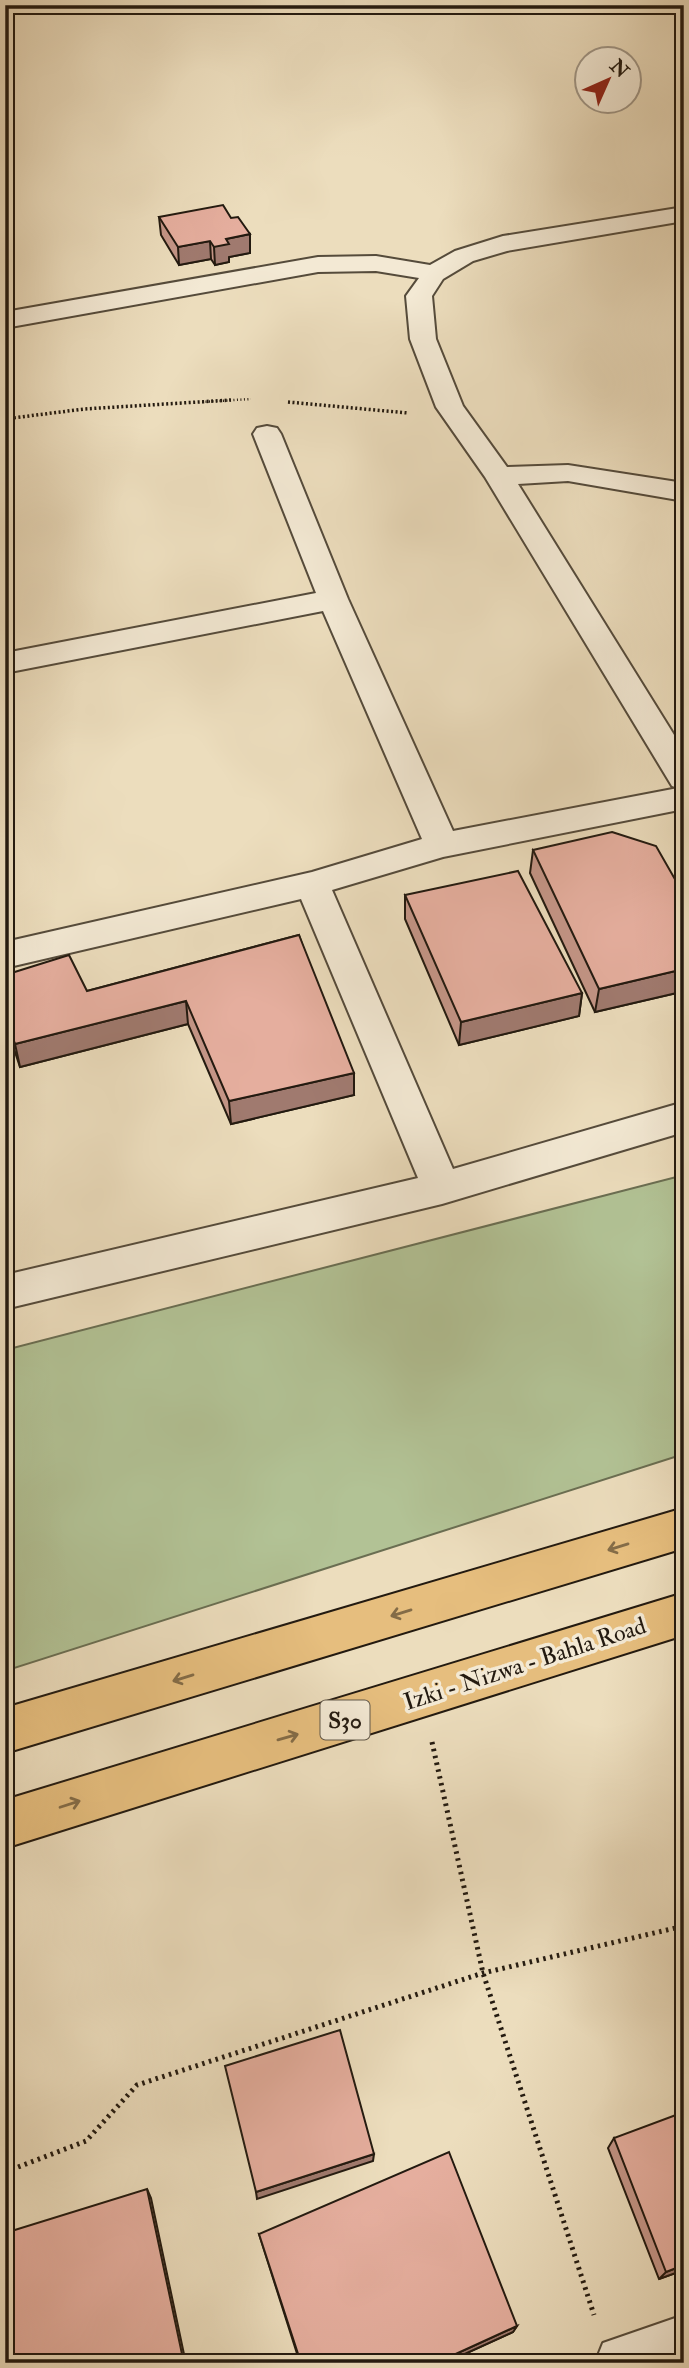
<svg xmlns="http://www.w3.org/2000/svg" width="689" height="2368" viewBox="0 0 689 2368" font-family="'IM FELL Double Pica',serif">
<rect width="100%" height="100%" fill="#ecddbd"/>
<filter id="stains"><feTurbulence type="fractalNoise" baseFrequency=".00286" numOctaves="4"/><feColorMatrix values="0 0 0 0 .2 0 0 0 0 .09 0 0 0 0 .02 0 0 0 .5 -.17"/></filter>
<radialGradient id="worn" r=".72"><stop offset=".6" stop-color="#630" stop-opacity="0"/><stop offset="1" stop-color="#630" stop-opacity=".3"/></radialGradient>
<!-- green -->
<path fill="#b2c295" stroke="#6a6e52" stroke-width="2" d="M684,1175V1454L5,1671V1350Z"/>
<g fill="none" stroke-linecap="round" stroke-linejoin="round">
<defs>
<path id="minor" d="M684,207V221L507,251L473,261L443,279L432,296L436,339L463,406L507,467L568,465L684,483V501L568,481L518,484L684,751V809L443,857L332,890L453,1169L684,1102V1132L442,1204L5,1309V1275L418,1178L301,899L5,968V942L312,872L422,839L323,611L5,673V653L316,593L253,434L257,428L267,426L277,428L281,434L348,599L453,831L678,788L672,786L485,477L436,407L410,339L406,296L419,278L376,271L318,272L5,328V312L318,257L376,256L430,265L455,251L503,236Z
M684,2315V2363H595L603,2343Z"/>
<path id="major" d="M684,1508V1548L5,1753V1708Z
M684,1593V1635L5,1848V1800Z"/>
</defs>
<!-- minor casing -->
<use href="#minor" stroke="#554b3b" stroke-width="4"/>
<!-- major casing -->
<use href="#major" stroke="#231a10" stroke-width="4"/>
<!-- path-far2 -->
<path stroke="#231a10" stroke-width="2.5" stroke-dasharray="1 2.5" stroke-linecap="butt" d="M202,402L251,399"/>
<!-- path-far1 -->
<path stroke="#231a10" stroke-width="3.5" stroke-dasharray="2 2.5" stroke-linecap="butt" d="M288,402L408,413
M5,419L84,409L231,400"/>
<!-- path -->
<path stroke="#231a10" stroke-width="5" stroke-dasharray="2.5 4.5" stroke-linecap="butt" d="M432,1742L483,1973L594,2315
M5,2172L86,2141L137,2085L483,1973L684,1926"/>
<!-- minor -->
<use href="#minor" fill="#f3e9d4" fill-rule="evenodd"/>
<!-- major -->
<use href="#major" fill="#e6be7e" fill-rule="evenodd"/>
</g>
<!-- wall -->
<path fill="#c59688" stroke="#231a10" stroke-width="2" d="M159,217L231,218L250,234V253L229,257V262L215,265L211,259L179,265L161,235Z
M533,850L681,992L595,1012L530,873Z
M405,895L582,993L579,1016L459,1045L405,919Z
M299,935L354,1095L231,1124L188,1024L20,1067L5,1022V975L87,991Z
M614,2138L684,2270L659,2279L608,2148Z
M259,2234L517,2326L513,2332L445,2363H300Z"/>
<!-- shaded-wall -->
<path fill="#a07a6f" stroke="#231a10" stroke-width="2" d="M250,234V253L229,257V262L215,265L214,247L226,239Z
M210,241L211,259L179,265L178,247Z
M684,969V988L681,992L595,1012L599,989Z
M582,993L579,1016L459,1045L461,1022Z
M186,1001L188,1024L20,1067L15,1044Z
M354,1073V1095L231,1124L229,1101Z
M374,2154L373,2161L257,2199L256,2192Z
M147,2189L151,2198L185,2359L175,2363H154Z
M684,2265V2270L659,2279L666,2272Z
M517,2326L513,2332L445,2363H436Z"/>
<!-- building -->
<path fill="#e5ae9e" stroke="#231a10" stroke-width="2" d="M223,205L231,218L238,217L250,234L226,239L229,244L214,247L210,241L178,247L159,217Z
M612,832L656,846L684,895V969L599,989L533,850Z
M518,871L582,993L461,1022L405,895Z
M299,935L354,1073L229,1101L186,1001L15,1044L5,1014V975L69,955L87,991Z
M340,2030L374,2154L256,2192L225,2066Z
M684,2112V2265L666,2272L614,2138Z
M449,2152L517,2326L436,2363H301L259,2234Z
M147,2189L182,2354L154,2363H5V2233Z"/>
<!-- one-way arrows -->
<defs><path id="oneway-shaft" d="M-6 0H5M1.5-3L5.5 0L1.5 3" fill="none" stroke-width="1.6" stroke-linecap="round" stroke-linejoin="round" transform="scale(1.75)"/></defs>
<g stroke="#846c47">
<use href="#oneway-shaft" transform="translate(618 1547) rotate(163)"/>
<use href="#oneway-shaft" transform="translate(401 1613) rotate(163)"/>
<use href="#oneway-shaft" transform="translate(183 1678) rotate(163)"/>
<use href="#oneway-shaft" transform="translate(288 1737) rotate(-16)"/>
<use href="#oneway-shaft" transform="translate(70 1804) rotate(-18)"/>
</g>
<g text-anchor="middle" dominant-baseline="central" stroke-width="7" stroke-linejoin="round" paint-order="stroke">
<!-- shield labels -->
<rect fill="#f3e9d4" stroke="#61584b" stroke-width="2" x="320.5" y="1700.5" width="49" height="39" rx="5"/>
<g font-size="23" font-weight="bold" fill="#231a10">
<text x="345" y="1720">S30</text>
</g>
<!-- street labels -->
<g font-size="24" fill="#231a10" stroke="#f3e9d4">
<text transform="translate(525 1664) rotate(-18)">Izki - Nizwa - Bahla Road</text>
</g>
</g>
<!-- margin -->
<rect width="689" height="2368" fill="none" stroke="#ecddbd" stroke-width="28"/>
<rect x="7" y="7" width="675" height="2354" fill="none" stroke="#231a10" stroke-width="3.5"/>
<rect x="14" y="14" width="661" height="2340" fill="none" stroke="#231a10" stroke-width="2"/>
<!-- north arrow -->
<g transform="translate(608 80) rotate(45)"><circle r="33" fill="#f3e9d4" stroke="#a09686" stroke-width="2"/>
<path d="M0-5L12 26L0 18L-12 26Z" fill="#8f2418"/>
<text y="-10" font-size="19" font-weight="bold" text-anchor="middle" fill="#231a10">N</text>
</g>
<rect width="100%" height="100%" filter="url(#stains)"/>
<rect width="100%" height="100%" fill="url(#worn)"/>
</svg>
